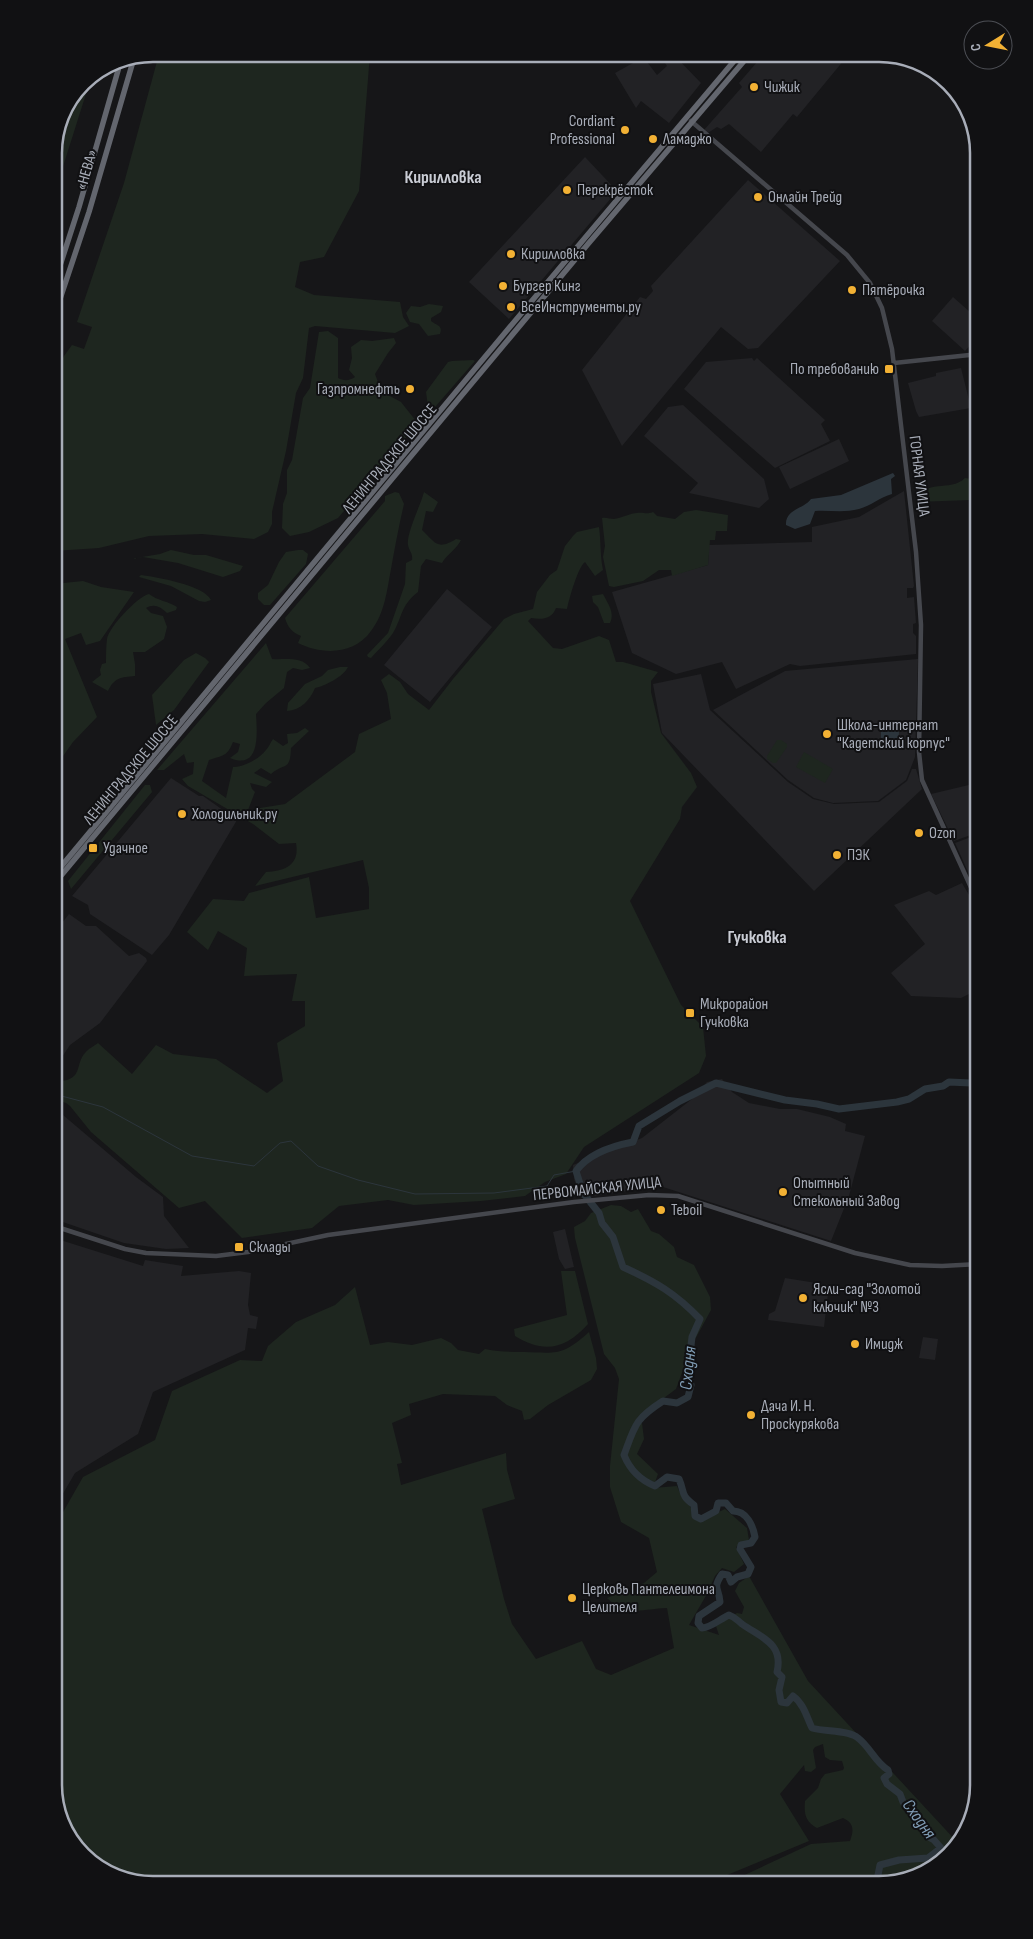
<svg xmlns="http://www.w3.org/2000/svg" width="1033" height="1939" viewBox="0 0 1033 1939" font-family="'Sofia Sans Condensed',sans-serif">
<rect width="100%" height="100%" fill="#161618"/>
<!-- built -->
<path fill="#222225" d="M628,54H641L657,75L667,66L659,54H673L701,83L669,123L641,101L636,108L615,73L633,63Z
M764,54H849L797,117L793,114L761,152L729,124L721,129L717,127L708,133L704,130L742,87L739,83Z
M585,157L617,191L509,319L469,282Z
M748,180L840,261L758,348L748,349L721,327L622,446L582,370L640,297L646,299L653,291L651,286Z
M953,297L979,320V336L965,351L932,321Z
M752,358L754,361L757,358L825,420L821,424L830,441L775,468L684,389L706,362Z
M961,368L971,408L919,417L916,411L908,383L936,376V373Z
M683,405L764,479L769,499L759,508L689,493L698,483L644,436L668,407Z
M839,439L849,461L790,489L779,467Z
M904,491L914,586L913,588H907V598L914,597L916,623L913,624V633L916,636V654L800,666L790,664L736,689L722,662L676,674L632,653L612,592L708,565L709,545L812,542V527L859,517Z
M447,589L492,627L430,702L384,665Z
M918,659L915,757L906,780L878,801L833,803L814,798L788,780L713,710L785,671Z
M701,674L710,710L788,782L813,799L834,804L879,802L907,781L912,769H916L922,789L814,891L662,733L653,684Z
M171,778L199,796H203L237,820L169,935L152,955L90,914L88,905L72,896Z
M973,784L979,795V832L954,841L931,794Z
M979,834V896L955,843Z
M962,883L979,912V989L961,998L911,996L891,973L925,944L894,905L929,891L936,895Z
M69,914L86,926H96L129,956L139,953L146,958L147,961L100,1023L70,1045L54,1069V933Z
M722,1079L732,1092L749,1103L780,1109H797L830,1117L846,1124L845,1131L865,1136L849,1196L831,1241L660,1186L581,1198L574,1179L573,1165L642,1138L692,1099L707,1082Z
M54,1115H63L136,1177L163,1197L164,1216L189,1248L166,1249L124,1243L54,1219Z
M565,1229L574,1267L565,1269L559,1259L553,1232Z
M54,1238L143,1266L145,1260L183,1266L181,1276L239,1271L251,1273L248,1305L250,1315L258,1317L256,1329L248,1328L245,1350L153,1392L138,1434L75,1473L54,1509Z
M785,1278L829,1285L824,1327L768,1320L769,1314L775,1311Z
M923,1337L938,1339L935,1360L919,1358Z"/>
<!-- green -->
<path fill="#1e261f" d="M159,54H370L359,191L324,257L300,262L295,287L314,295L400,302L403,317L409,326L395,333L315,326L309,328L303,378L296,393L286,451L272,512V524L268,532L254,539L202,534L149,536L99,548L54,551V377L64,356L72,345L84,349L92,327L77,322L124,183Z
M91,78L54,195V147L61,115L83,83Z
M429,304L443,306L441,312L431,318V321C437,326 443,325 440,334L428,336L419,324L410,322L406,313L411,306L420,307Z
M328,331L338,338V378C344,381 349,381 355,377L349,370L352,358L351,347L361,340L372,341L394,338L396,343L388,353L375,374L379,385L386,394L401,402L416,421L412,431L338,518L309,532L290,536L282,528L283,504L287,493V470L292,460L303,398L310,388L319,332Z
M473,360L475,361L429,414L426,392L448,362L452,361Z
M965,478L979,480V503L970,500L916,502C924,477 950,493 965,478Z
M395,492L399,493L404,504C399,525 395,547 391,569C387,590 385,613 371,631C354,655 322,655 298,643L301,636C292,632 288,628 285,618L385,501V496Z
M424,492L438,502L433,512L426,511L422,530C435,542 437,551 456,539L461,540C456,550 447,554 442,563L426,559L421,566L418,592C400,606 403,616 393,633C387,642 378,650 371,658L368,657L367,655L388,633L405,584L406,563L412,560C413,553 409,551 408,545C406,534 421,504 424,492Z
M696,510L728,515L727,531H716L715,540H710L708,565L672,576L671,570H659L643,581L614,587L609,586L603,557L605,546L602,518C606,517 610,519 614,519C621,518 631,513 637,513C644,512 646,515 653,512L657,516L675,519L684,512Z
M599,527C601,541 600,555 603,570L595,576L585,562C578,567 569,599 567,609L556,608C552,619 542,620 531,618L528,621L553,648L562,649L599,636L609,640L616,662H623L658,672L651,681V692L661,733L691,773L697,787L682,807L680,819L630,901L681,1005L703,1027L706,1056L699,1073L584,1147L566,1174L545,1182L525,1196L481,1201L414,1205L388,1200L339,1206L312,1228L242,1238L205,1201L179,1208L91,1132L70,1106L66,1103L54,1099V1077L61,1081C83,1079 75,1064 85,1053C88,1049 94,1046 98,1043L132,1074L156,1045L173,1054L216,1059L267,1093L283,1081L277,1043L305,1026V1001H292L297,974L244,976L247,948L218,931L208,950L187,932L213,899L244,901L249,893L309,877L316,918L369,909V888L363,860L255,886L266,872C285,871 300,865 296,843L279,844L253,824L188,786L182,779L193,774L194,762L187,763L184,754L164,770H157L266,643L272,659C285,660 302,656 310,668L302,670L293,668L287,672L284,688L266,703L256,714C257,732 261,771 230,758L238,752L240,744L233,742C227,757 223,755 209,760L202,781L226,798L233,767C244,767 259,759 266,750C269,747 270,743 273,739L283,746L288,743L287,734L297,733L305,728L309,731L291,748C290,772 285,762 271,774L261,768L254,773L272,782L266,787L250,783L252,789L255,792L248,810L285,804L355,752L359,734L391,719L387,693L381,680L389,674L400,682L408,694L429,710L453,679L504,619L514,614L533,609L537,592L550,575L557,570L565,546L573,536L577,532Z
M171,550L194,555H206L243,566L240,571L223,577L178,563L143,557L130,559L160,554Z
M298,550H303L308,554L306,564L270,605H264L258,599V593L268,585L279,562L286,552Z
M141,575C156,577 204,585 211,600L205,602L199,601L171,586L139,577Z
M83,581L101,587L134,592L100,641L86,645L81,633L65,639L97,717L73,742L54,769V584Z
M149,594C158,601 168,601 177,607L176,610L167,613C161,607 154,603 146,608L151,613L163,616L167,627L164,639L145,652H133L135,664V676C121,677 114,678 108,691L92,682L101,675L100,670L102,664L106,663C106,655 106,647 107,639C109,627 137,597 149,594Z
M603,594C608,604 615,612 610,623H604L598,607L593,602L592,596Z
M196,653L205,658L209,662L174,710L156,725L152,695L184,660Z
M340,667H348C343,677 325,686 315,688C310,700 301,710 287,711L288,703L305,684L322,676L328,670Z
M777,740H781L787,744V747L776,763H773L767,759V756Z
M804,752L833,769L825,783L796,767Z
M145,785H150L152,792L71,889L68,881Z
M611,1205L621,1206L631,1212L638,1209L651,1231L659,1234L674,1247L677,1257L694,1265L710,1297L711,1310L692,1345L676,1389L641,1415L644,1439L637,1454L658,1474L653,1488L677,1486C680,1495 684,1497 689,1504C693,1512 693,1516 702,1520L725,1509L747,1528L749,1540L736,1547L744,1564L734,1572L722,1568L715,1576L707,1594L689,1625L719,1635L716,1626L737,1613L742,1614L744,1607L735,1591L739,1583L749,1576L808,1681L957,1842C950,1855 932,1855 925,1867L928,1870L918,1878L880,1885H723L811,1844L850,1841C854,1830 854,1823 843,1818L817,1828C805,1821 804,1814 805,1801L818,1788L821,1779L825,1774L843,1770L844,1768L842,1761L830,1760L825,1757L823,1744L815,1747L813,1750L816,1768L811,1772L805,1771L804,1765L780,1794L809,1841L703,1885H147L98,1868L61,1824L54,1786V1528L83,1477L155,1440L172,1391L240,1360L262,1361L268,1346L296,1322L335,1305L355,1287L370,1345L388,1342L412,1345L441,1338L451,1343L458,1350L479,1354L485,1349C499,1352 510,1352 524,1352C558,1353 562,1356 589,1332L596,1358L597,1369L591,1380L548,1405L530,1419L524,1420L522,1411L507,1405L495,1396L443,1394L409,1404L411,1415L392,1423L402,1463L397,1464L401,1485L506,1453L507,1470L515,1499L482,1509L504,1599L512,1624L536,1659L582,1641L596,1669L611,1675L674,1648L667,1608C642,1609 627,1617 607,1598L644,1583L657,1572L649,1538L621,1522L610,1487V1466L619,1379L615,1368L604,1354L575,1238L574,1227L585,1221L591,1213Z
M561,1271H575L588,1324C566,1349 544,1354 515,1336L514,1329L567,1315Z"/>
<!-- water -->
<path fill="#2c353c" d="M893,473L895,476L891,479L892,494C880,497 871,506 859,509C844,513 830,510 815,511L810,524L795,529L786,525C785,509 804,509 811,499L841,495Z
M892,723L897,725C900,732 900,737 894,743L881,738V729Z"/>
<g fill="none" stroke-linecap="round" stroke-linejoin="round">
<!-- stream -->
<path stroke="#2c353c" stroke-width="1" d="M54,1094L103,1107L192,1156L254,1166L280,1143L291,1141L318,1166L358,1180L415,1194L494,1193L547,1186L554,1175L576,1171"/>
<!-- river -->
<path stroke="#2c353c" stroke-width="7" d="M895,1882L890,1881L876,1885L880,1865L899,1860L928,1858L941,1848L934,1840L927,1836L917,1819L903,1802L900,1794L887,1784L884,1778L889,1774L888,1770C875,1762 870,1747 858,1738C849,1730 825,1732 812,1728C807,1718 804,1704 793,1696L787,1703L781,1702L779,1690L782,1677L777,1672C784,1643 760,1637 742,1624C737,1620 735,1617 729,1615C720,1619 712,1627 702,1628L698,1623L699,1616L720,1602C719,1587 712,1589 722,1574L728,1575L731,1582L737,1577L748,1574L751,1567L740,1549L741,1545L751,1543L755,1537C753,1526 747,1511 733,1511L726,1503H718L716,1511L701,1519L695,1516L694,1505C680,1495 685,1493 679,1479L667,1477L655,1486C640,1480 630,1470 624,1455C635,1425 635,1419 663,1401L677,1403L688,1397L691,1385L688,1371L692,1337L700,1319C675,1293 656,1282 623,1267L613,1237L602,1223L599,1213L583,1193L576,1171C589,1153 612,1146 633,1142L639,1126L680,1101L716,1083L785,1100L817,1104L839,1109L897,1102L909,1099L925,1089L943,1086L949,1082L971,1083L979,1078"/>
<!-- secondary -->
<path stroke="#45474d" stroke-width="4.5" d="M691,121L847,255L870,283L882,308L892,349L916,552L921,625L919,752L922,780L979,905
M894,363L979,354
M54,1226L125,1249L146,1253L216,1256L248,1252L328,1235L574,1202L649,1195L678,1196L855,1253L910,1265L942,1266L979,1264"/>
<!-- highway -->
<path stroke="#63666e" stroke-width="5.5" d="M54,284L79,207L121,60
M54,317L89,212L134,58
M54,875L509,328L740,54
M54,884L588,244L750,54"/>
</g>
<!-- markers -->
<g fill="#f2b134" stroke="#111113" stroke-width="2">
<circle cx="754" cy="87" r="5"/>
<circle cx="625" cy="130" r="5"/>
<circle cx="653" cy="139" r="5"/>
<circle cx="567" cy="190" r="5"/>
<circle cx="758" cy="197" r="5"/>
<circle cx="511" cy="254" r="5"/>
<circle cx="503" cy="286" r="5"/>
<circle cx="852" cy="290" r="5"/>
<circle cx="511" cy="307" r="5"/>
<rect x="884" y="364" width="10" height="10" rx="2.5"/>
<circle cx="410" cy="389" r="5"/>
<circle cx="827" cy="734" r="5"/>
<circle cx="182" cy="814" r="5"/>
<circle cx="919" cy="833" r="5"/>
<rect x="88" y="843" width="10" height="10" rx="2.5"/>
<circle cx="837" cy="855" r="5"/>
<rect x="685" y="1008" width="10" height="10" rx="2.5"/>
<circle cx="783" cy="1192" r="5"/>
<circle cx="661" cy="1210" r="5"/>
<rect x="234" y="1242" width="10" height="10" rx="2.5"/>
<circle cx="803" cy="1298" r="5"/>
<circle cx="855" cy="1344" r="5"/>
<circle cx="751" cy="1415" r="5"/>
<circle cx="572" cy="1598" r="5"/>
</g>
<g text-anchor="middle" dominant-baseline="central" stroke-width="4" stroke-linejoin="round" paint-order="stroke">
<!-- poi labels -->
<g font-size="16" fill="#a8adb8" stroke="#111113" text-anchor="start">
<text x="764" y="87">Чижик</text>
<text x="615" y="121" text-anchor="end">Cordiant<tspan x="615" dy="18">Professional</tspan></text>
<text x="663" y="139">Ламаджо</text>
<text x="577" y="190">Перекрёсток</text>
<text x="768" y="197">Онлайн Трейд</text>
<text x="521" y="254">Кирилловка</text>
<text x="513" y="286">Бургер Кинг</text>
<text x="862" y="290">Пятёрочка</text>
<text x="521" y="307">ВсеИнструменты.ру</text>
<text x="879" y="369" text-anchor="end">По требованию</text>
<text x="400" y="389" text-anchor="end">Газпромнефть</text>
<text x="837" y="725">Школа-интернат<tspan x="837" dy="18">"Кадетский корпус"</tspan></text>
<text x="192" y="814">Холодильник.ру</text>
<text x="929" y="833">Ozon</text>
<text x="103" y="848">Удачное</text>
<text x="847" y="855">ПЭК</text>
<text x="700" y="1004">Микрорайон<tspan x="700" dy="18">Гучковка</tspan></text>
<text x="793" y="1183">Опытный<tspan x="793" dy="18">Стекольный Завод</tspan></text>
<text x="671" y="1210">Teboil</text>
<text x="249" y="1247">Склады</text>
<text x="813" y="1289">Ясли-сад "Золотой<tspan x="813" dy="18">ключик" №3</tspan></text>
<text x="865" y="1344">Имидж</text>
<text x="761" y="1406">Дача И. Н.<tspan x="761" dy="18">Проскурякова</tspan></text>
<text x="582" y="1589">Церковь Пантелеимона<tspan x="582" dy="18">Целителя</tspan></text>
</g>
<!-- street labels -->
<g font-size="16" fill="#a8adb8" stroke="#111113">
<text transform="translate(87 170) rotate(-74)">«НЕВА»</text>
<text transform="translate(390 459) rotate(-50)">ЛЕНИНГРАДСКОЕ ШОССЕ</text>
<text transform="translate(919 476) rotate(83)">ГОРНАЯ УЛИЦА</text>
<text transform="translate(131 770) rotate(-50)">ЛЕНИНГРАДСКОЕ ШОССЕ</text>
<text transform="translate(597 1189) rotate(-6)">ПЕРВОМАЙСКАЯ УЛИЦА</text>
</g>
<!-- neighbourhood labels -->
<g font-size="18" font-weight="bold" fill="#c9ccd4" stroke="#111113">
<text x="443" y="177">Кирилловка</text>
<text x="757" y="937">Гучковка</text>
</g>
<!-- water labels -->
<g font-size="18" font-style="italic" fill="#7f9bb3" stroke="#111113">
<text transform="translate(688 1368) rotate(-84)">Сходня</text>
<text transform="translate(919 1819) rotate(54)">Сходня</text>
</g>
</g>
<!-- crop -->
<path d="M0 0H1033V1939H0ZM153 62H879A91 91 0 0 1 970 153V1785A91 91 0 0 1 879 1876H153A91 91 0 0 1 62 1785V153A91 91 0 0 1 153 62Z" fill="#111113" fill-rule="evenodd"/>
<path fill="none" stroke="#a8adb8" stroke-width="2.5" d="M153 62H879A91 91 0 0 1 970 153V1785A91 91 0 0 1 879 1876H153A91 91 0 0 1 62 1785V153A91 91 0 0 1 153 62Z"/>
<!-- north arrow -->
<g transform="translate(988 45) rotate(260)"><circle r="24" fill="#111113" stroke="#4d4f55"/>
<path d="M0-4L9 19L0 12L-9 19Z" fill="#f2b134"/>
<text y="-8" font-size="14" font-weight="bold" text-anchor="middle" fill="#a8adb8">С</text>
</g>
</svg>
